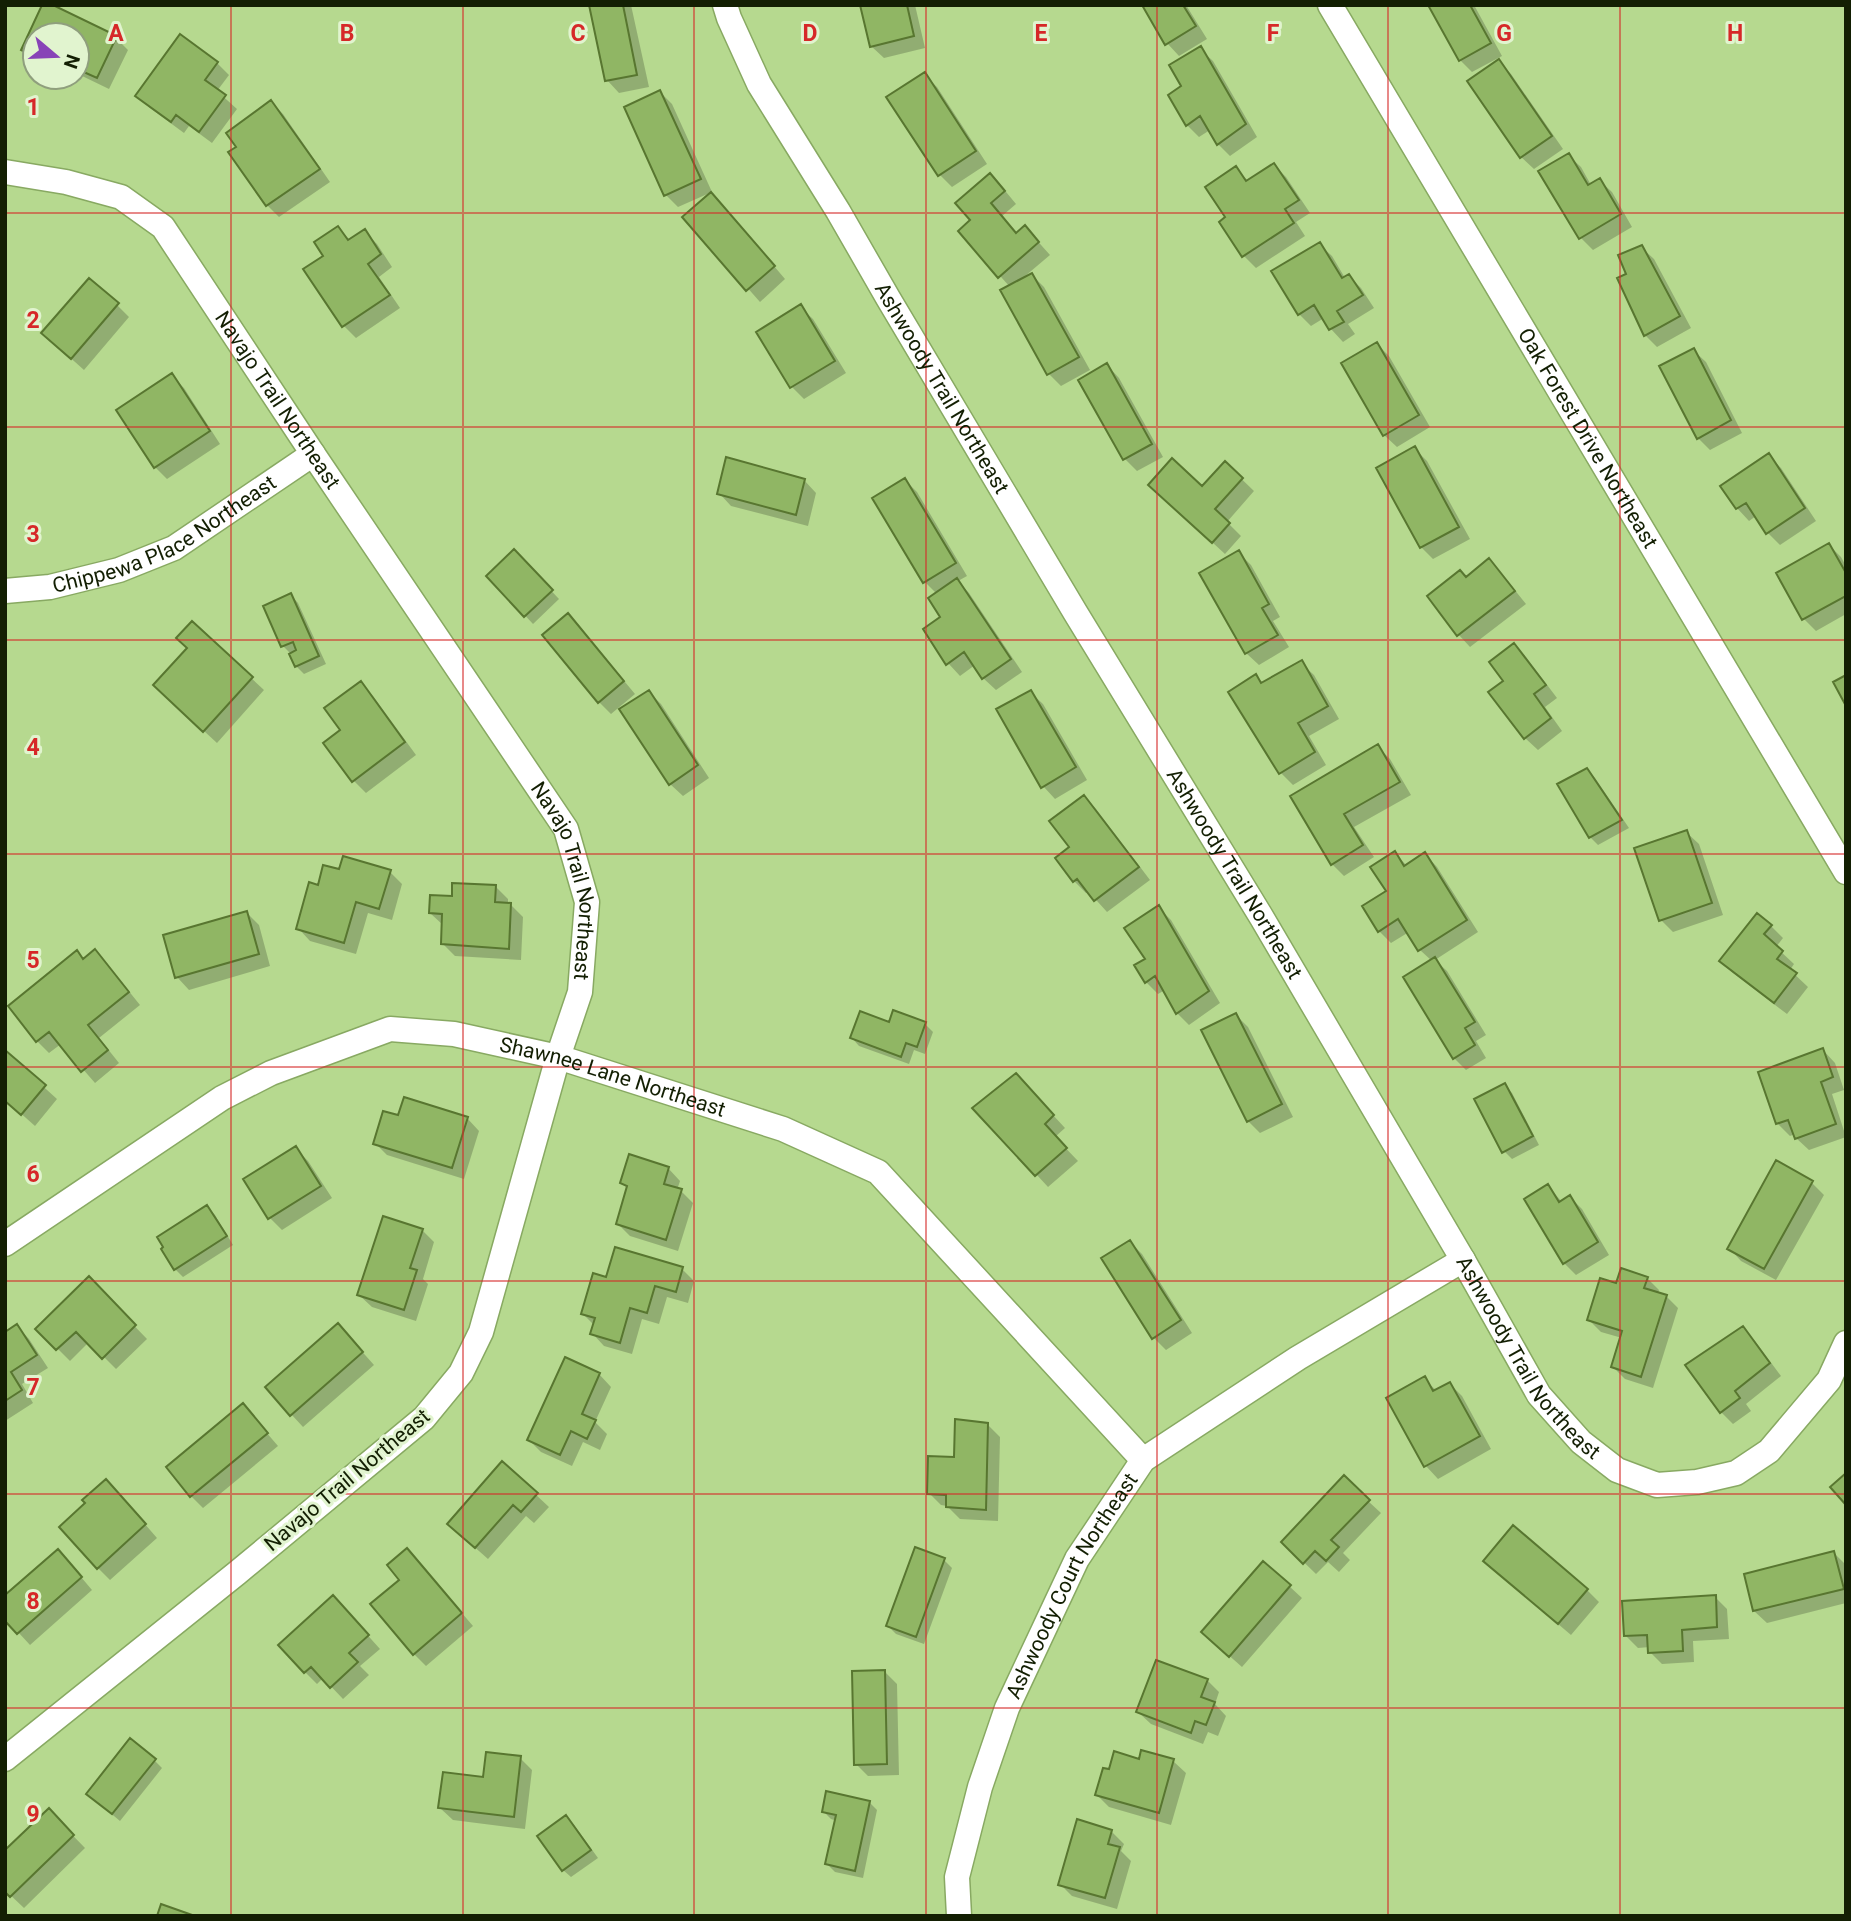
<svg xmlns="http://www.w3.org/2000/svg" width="1851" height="1921" viewBox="0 0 1851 1921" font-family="Roboto,sans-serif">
<rect width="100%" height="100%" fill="#b6d98f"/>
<!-- shadow -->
<path fill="#0003" d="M44,5L116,38L128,50L109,89L78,74L77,77V35H35V61L23,49Z
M591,5H631L649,87L619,93L607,80Z
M862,5H915L925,48L884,58L871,46Z
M1144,5H1186L1207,39L1179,56L1167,43Z
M1430,5H1474L1502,56L1472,72L1460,60Z
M1200,49L1213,61L1257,137L1230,156L1218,144L1210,130L1199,137L1187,125L1183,86Z
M1498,61L1511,74L1563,149L1534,169L1521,157L1469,82Z
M217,63L229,75L217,91L237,109L212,143L189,126L184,133L150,108L138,96Z
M924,75L937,87L987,164L952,187L940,175L889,98Z
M660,92L672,104L712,192L678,207L666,195Z
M271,102L283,114L330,182L279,217L267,205L239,148Z
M1568,155L1581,167L1591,185L1599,180L1612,192L1632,227L1593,250L1581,238Z
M1274,165L1286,177L1310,213L1296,222L1305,236L1256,268L1244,256L1221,222L1228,218L1236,168L1249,182Z
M1002,187L1016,204L1002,216L1017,234L1025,227L1050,255L1024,277L1032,275L1044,287L1090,370L1061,386L1049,374L1010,287L960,231Z
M723,206L785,279L760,302L685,217Z
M338,228L351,241L365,232L377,244L392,267L379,277L400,308L356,338L344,326L306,270L326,256Z
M1319,244L1332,256L1345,278L1349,276L1361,288L1374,308L1348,324L1355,334L1343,342L1331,329L1324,318L1311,326L1299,314Z
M1641,247L1654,259L1691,328L1657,347L1645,335L1629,275Z
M117,305L129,317L84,370L56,345Z
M800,307L813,319L846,373L804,399L792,387L758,333Z
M1377,344L1389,356L1430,427L1397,447L1384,435Z
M1693,350L1706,362L1742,433L1710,450L1698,438Z
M1107,365L1119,378L1163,457L1137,471L1125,459L1080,380Z
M172,376L184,388L220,444L167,479L155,467Z
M1414,448L1427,461L1470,539L1433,559L1421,547Z
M1769,456L1781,468L1816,521L1780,545L1768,533L1756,516L1749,521L1737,508L1723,486Z
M1225,463L1254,491L1227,522L1241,536L1225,554L1163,497L1202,488Z
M804,480L816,493L808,526L731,506L719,493Z
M905,480L917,492L967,576L958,581L969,593L1022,672L996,690L983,678L975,665L960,676L948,663L943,617L937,594L925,582Z
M1829,545L1841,557L1846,566V614L1816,631L1804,619Z
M514,551L559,599L533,624L488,576Z
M1239,553L1251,565L1280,617L1273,621L1289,647L1259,665L1246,653Z
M1489,561L1501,573L1526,604L1470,647L1458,634L1466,578Z
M291,595L298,603L326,664L304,674L296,666L291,654L283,646Z
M192,623L264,690L217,743L167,697L189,648Z
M580,628L635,694L611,714L599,702Z
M1514,645L1526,657L1557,698L1545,707L1562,731L1538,750L1525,738L1505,681Z
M1301,663L1314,675L1339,719L1309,736L1326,765L1293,785L1281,773L1256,676L1264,684Z
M360,684L373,696L416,755L366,793L354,781L326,743L343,731Z
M649,692L661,704L709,778L683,796L670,784Z
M1030,692L1043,704L1087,780L1055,799L1043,786Z
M1378,747L1390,759L1411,795L1354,827L1374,857L1344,876L1332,864L1292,796Z
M1587,770L1595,778L1629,828L1598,845L1590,837L1559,784Z
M1084,797L1096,809L1150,880L1107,912L1088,891L1086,893L1074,881L1072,847Z
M1686,832L1699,844L1723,915L1673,932L1661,920Z
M1395,853L1407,866L1425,854L1437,867L1478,932L1435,960L1447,971L1486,1035L1476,1041L1486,1058L1466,1070L1454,1058L1432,961L1420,950L1409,932L1391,943L1379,931Z
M340,871L390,872L402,884L392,920L368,913L356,954L310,941L298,928L319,887Z
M496,887L508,899V904H510L523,917L521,960L455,956L442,943L443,925L430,913L453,897Z
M1159,908L1171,920L1220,1003L1189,1025L1177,1013L1165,990L1158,994L1146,982L1147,960Z
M247,913L259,925L270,966L189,990L177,977Z
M1771,926L1783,938L1776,947L1794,964L1790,970L1808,987L1787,1014L1733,973L1721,961Z
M95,952L107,964L140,1005L99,1038L119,1063L95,1083L61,1044L49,1053L37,1041L84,960Z
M1236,1015L1248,1027L1293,1117L1260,1133L1248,1121Z
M890,1024H925L933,1032L925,1054L914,1050L909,1064L859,1046L852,1038Z
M1823,1050L1835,1063L1844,1090L1832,1094L1846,1137L1809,1150L1796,1138L1795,1134L1790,1136L1778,1124L1760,1073Z
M5,1052L57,1099L35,1126L8,1102L5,1105Z
M1504,1085L1512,1093L1539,1145L1512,1159L1504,1151Z
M1028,1088L1065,1128L1055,1137L1078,1161L1048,1187L975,1108Z
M400,1117L467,1118L479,1131L464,1179L387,1155L375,1143Z
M296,1149L308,1161L332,1198L282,1230L270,1218Z
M668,1168L680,1181L677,1190L681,1191L693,1203L678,1251L630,1236L618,1224L628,1189L622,1183Z
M1812,1183L1824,1195L1776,1280L1741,1261L1729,1248Z
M1548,1186L1562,1202L1570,1197L1582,1209L1609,1255L1576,1275L1564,1263Z
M207,1207L215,1215L233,1245L183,1277L175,1269Z
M422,1230L434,1242L423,1279L428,1284L416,1321L372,1307L359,1295Z
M1130,1242L1142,1254L1192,1333L1166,1350L1154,1338Z
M682,1269L694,1281L688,1303L667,1297L659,1324L642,1319L632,1354L604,1346L592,1333L594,1325L583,1314L608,1279Z
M1647,1278L1659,1290L1658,1294L1666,1296L1678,1308L1653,1388L1625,1379L1613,1367L1622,1338L1601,1332L1589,1320L1617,1285Z
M89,1279L147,1339L116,1369L89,1342L70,1361L38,1329Z
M17,1326L29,1339L48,1368L22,1384L33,1403L5,1421V1334Z
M1742,1329L1755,1341L1781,1376L1746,1404L1751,1411L1733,1424L1721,1412L1687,1365Z
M350,1338L374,1365L303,1427L291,1414Z
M599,1374L611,1387L595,1422L607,1434L600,1450L583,1442L572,1466L541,1452L529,1440Z
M1424,1379L1437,1391L1450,1384L1462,1396L1491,1449L1438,1479L1426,1466L1388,1399Z
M243,1405L278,1446L203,1508L191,1496Z
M987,1424L1000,1437L998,1521L960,1519L947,1506L941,1505L929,1493L956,1459Z
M503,1464L549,1507L534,1523L526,1516L488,1559L462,1536Z
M118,1493L157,1538L110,1580L98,1568Z
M1368,1501L1381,1513L1343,1553L1350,1560L1339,1572L1328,1562L1316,1574L1283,1542Z
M1834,1553L1846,1565V1603L1767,1623L1754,1611Z
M944,1560L952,1568L924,1644L896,1634L888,1626Z
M419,1563L473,1626L426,1666L414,1654Z
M70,1564L92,1590L30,1645L18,1632Z
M1498,1573L1587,1590L1599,1602L1571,1635Z
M1289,1586L1302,1598L1242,1667L1216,1644Z
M1715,1597L1727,1609L1729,1639L1693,1641L1694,1662L1662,1664L1650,1652V1647L1638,1648L1626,1636Z
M345,1610L380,1649L360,1666L369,1675L343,1699L323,1678L317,1684L305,1672Z
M885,1672L897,1684L899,1775L868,1776L856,1764Z
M1207,1680L1219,1692L1215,1704L1226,1716L1218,1736L1208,1732L1203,1744L1151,1724L1138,1712Z
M520,1758L532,1770L525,1829L453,1820L440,1808Z
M154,1760L162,1768L120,1821L96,1801Z
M1140,1761H1173L1186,1773L1171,1825L1109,1807L1097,1795L1110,1771Z
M869,1802L877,1810L863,1878L835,1872L827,1864L837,1821L831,1819L824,1812Z
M49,1811L85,1848L24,1908L5,1890Z
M566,1818L574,1825L598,1858L571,1877L563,1870Z
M1111,1831L1124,1844L1121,1851L1131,1861L1117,1909L1072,1896L1060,1884Z"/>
<!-- building -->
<path fill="#90b664" stroke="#587630" stroke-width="2" d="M42,5H53L117,36L97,78L77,69V35H35V57L21,50Z
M589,5H623L637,75L605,81Z
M860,5H907L914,36L870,47Z
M1142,5H1183L1196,26L1165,45Z
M1428,5H1470L1491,43L1459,61Z
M180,34L218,62L205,80L226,95L199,132L176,115L171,122L135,96Z
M1201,46L1246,124L1217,145L1200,116L1186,126L1168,95L1181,86L1169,65Z
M1499,59L1552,136L1520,158L1467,81Z
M925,72L976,151L938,176L886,97Z
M660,90L701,179L664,196L624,107Z
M271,100L320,169L266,206L228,152L236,147L226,133Z
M1569,153L1588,185L1600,178L1621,214L1579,239L1538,171Z
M1274,163L1299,200L1285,209L1294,223L1242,257L1219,222L1225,217L1205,187L1236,166L1246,181Z
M990,173L1005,191L991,203L1016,233L1025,225L1039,242L998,278L958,231L970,220L955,203Z
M711,192L775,266L746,291L682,217Z
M338,226L348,240L365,229L381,254L368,264L390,295L342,327L303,269L323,256L314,242Z
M1320,242L1342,278L1349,274L1363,295L1337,311L1344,322L1329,330L1314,305L1298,315L1271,271Z
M1642,245L1680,316L1644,336L1617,278L1626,274L1618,255Z
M1032,273L1079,357L1047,375L1000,290Z
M89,278L119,303L71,359L41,333Z
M801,304L835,361L790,388L756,332Z
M1377,342L1419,415L1383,436L1341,363Z
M1694,348L1731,420L1697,439L1659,366Z
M1107,363L1152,444L1123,460L1078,380Z
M172,373L210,431L154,468L116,410Z
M1415,446L1459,527L1420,548L1376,468Z
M1769,453L1805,508L1766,534L1746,503L1736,509L1720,486Z
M726,457L805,479L796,515L717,494Z
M1172,458L1202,486L1225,461L1243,478L1215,509L1230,523L1212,543L1148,485Z
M905,478L956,563L923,583L872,498Z
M1829,543L1846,573V596L1802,620L1776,573Z
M514,549L553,590L524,617L486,576Z
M1239,550L1269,604L1262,608L1278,635L1245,654L1199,573Z
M1489,558L1515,591L1457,636L1427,596L1460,570L1466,577Z
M957,578L1011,659L982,679L964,652L946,665L923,629L940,617L928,598Z
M291,593L319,656L295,667L289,654L296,650L293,642L281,647L263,606Z
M568,613L624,681L598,703L542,635Z
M192,621L253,677L203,732L153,685L187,648L176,638Z
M1514,643L1546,685L1534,694L1551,718L1524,739L1488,692L1503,681L1489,662Z
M1302,660L1328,706L1298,723L1315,752L1279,774L1228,692L1256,674L1261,683Z
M1846,675V706L1833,682Z
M361,681L405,742L352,782L323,743L340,730L324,708Z
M649,690L698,765L669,785L619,709Z
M1031,690L1076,767L1041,788L996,709Z
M1378,744L1400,782L1344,814L1363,845L1331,865L1290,796Z
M1587,768L1622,820L1589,838L1557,784Z
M1084,795L1139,867L1094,901L1077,879L1073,882L1055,858L1069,847L1049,821Z
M1687,830L1712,903L1659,921L1634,848Z
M1395,851L1404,866L1425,852L1467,920L1418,951L1398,919L1378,932L1362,906L1386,891L1370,867Z
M343,856L391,870L379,909L356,902L344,943L296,929L309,882L318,885L323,865L339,869Z
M452,883L496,885L495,902L511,903L509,949L441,944L442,914L429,913L430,895L452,896Z
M1159,905L1209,991L1176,1014L1155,976L1145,983L1134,965L1145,959L1124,928Z
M247,911L259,954L175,978L163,935Z
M1757,913L1772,925L1764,934L1783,951L1777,959L1797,973L1774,1003L1719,961Z
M95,949L129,992L88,1025L108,1050L81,1072L49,1032L36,1042L8,1006L77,950L83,959Z
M1435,957L1475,1022L1465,1028L1475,1045L1453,1059L1403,977Z
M893,1010L926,1022L917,1047L906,1043L901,1057L850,1038L860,1011L889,1022Z
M1236,1013L1282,1104L1247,1122L1201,1030Z
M1823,1048L1833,1077L1821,1082L1836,1124L1795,1139L1788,1120L1776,1124L1758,1072Z
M5,1050L46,1085L21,1115L5,1101Z
M1016,1073L1054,1115L1045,1124L1067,1148L1035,1176L972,1108Z
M1505,1083L1533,1136L1502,1153L1474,1099Z
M404,1097L468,1117L452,1168L373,1144L383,1111L398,1115Z
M296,1146L321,1186L268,1219L243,1179Z
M629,1154L669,1167L664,1184L682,1189L666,1240L616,1224L627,1186L620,1183Z
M1776,1160L1813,1181L1764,1269L1727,1249Z
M1548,1184L1559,1202L1570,1195L1598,1242L1563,1264L1524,1199Z
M207,1205L227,1236L174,1270L161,1249L163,1247L157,1237Z
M383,1216L423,1229L410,1268L417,1270L404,1310L357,1295Z
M1130,1240L1181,1320L1152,1339L1101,1258Z
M615,1247L683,1267L676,1292L655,1286L647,1313L630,1308L620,1343L590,1334L595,1318L581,1314L593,1273L606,1277Z
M1621,1268L1648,1277L1644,1288L1667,1295L1641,1377L1611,1367L1622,1331L1587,1320L1600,1278L1616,1283Z
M89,1276L136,1325L102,1359L76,1332L56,1350L35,1329Z
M338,1323L363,1352L290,1416L265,1387Z
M17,1324L37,1355L11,1372L22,1390L5,1401V1332Z
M1743,1326L1770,1363L1735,1391L1740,1398L1720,1413L1685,1365Z
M565,1357L600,1373L582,1414L596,1420L587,1439L571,1431L560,1455L527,1440Z
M1425,1376L1433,1391L1450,1382L1480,1436L1424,1467L1386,1398Z
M243,1403L268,1433L190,1497L166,1467Z
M955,1419L988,1423L986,1510L946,1507V1495L927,1494L928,1456L954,1457Z
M502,1461L538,1493L521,1512L513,1505L475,1548L447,1524Z
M1846,1473V1505L1830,1487Z
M1344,1475L1370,1500L1331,1540L1339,1547L1326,1561L1315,1551L1303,1564L1281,1542Z
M106,1479L146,1524L97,1569L59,1527L85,1503L82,1500Z
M1513,1525L1588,1589L1558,1624L1483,1561Z
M915,1547L945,1558L916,1637L886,1626Z
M407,1548L462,1613L413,1655L370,1604L399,1580L387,1565Z
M58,1549L82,1577L17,1634L5,1621V1595Z
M1834,1551L1844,1589L1753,1611L1744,1574Z
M1263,1561L1291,1585L1229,1657L1201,1632Z
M333,1595L369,1635L349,1653L358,1662L330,1688L311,1667L304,1673L278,1645Z
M1716,1595L1717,1627L1682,1630L1683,1651L1648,1653L1647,1635L1624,1636L1622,1601Z
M1156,1660L1208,1679L1201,1697L1215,1702L1206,1725L1195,1721L1191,1733L1136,1712Z
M885,1670L887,1764L854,1765L852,1671Z
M130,1738L156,1759L112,1814L86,1794Z
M1141,1750L1174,1759L1159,1813L1095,1795L1103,1768L1109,1769L1114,1751L1139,1759Z
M486,1752L521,1756L514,1817L438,1808L443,1772L483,1777Z
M826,1791L870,1801L855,1871L825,1864L836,1815L822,1812Z
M49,1808L74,1835L10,1897L5,1892V1850Z
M566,1815L591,1850L562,1871L537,1836Z
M1077,1819L1112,1830L1108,1844L1120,1847L1105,1898L1058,1885Z
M161,1904L195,1916H157Z"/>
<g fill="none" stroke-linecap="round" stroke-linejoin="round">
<defs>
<g id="street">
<path id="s1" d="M725,5L729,18L759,84L838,211L888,298L1075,612L1262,918L1463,1260L1539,1395L1581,1442L1617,1470L1657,1485L1697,1482L1736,1473L1769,1451L1829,1380L1846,1343"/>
<path id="s2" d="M1330,5L1846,872"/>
<path id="s3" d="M5,172L66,182L121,197L163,227L313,454L566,829L587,902L580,992L558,1057L481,1332L461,1373L424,1418L237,1573L5,1759"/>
<path id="s4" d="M5,591L50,587L119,570L174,548L313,454"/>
<path id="s5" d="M5,1244L222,1098L271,1073L390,1029L454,1034L558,1057L783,1129L878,1172L1143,1460"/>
<path id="s6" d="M959,1916L957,1877L980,1787L1007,1708L1077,1559L1143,1460L1298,1358L1463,1260"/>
</g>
</defs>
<!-- street casing -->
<use href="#street" stroke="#88a962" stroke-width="27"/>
<!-- street -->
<use href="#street" stroke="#fff" stroke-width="24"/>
</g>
<!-- grid -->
<path fill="none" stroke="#d62828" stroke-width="2" stroke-opacity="0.55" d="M231,5V1916M463,5V1916M694,5V1916M926,5V1916M1157,5V1916M1388,5V1916M1620,5V1916M5,213H1846M5,427H1846M5,640H1846M5,854H1846M5,1067H1846M5,1281H1846M5,1494H1846M5,1708H1846"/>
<g text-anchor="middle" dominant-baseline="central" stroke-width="6" stroke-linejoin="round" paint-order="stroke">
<!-- street labels -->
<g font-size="21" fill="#131f03" stroke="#e1f4cf">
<text stroke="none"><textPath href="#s1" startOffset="441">Ashwoody Trail Northeast</textPath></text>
<text stroke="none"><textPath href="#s3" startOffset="378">Navajo Trail Northeast</textPath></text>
<text stroke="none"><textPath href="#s2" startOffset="504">Oak Forest Drive Northeast</textPath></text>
<text stroke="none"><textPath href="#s4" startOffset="172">Chippewa Place Northeast</textPath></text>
<text stroke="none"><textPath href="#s1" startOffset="1008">Ashwoody Trail Northeast</textPath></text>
<text stroke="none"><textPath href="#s3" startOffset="945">Navajo Trail Northeast</textPath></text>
<text stroke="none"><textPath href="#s5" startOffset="672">Shawnee Lane Northeast</textPath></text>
<text stroke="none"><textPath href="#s1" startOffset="1575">Ashwoody Trail Northeast</textPath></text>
<text transform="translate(347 1480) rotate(-40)">Navajo Trail Northeast</text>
<text stroke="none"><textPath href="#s6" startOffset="354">Ashwoody Court Northeast</textPath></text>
</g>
</g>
<g font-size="23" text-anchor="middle" font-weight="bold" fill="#d62828" stroke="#e1f4cf" stroke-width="6" stroke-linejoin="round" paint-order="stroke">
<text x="116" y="41">A</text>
<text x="347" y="41">B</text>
<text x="578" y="41">C</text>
<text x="810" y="41">D</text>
<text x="1041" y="41">E</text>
<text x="1273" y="41">F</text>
<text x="1504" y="41">G</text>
<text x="1735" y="41">H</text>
<text x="33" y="115">1</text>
<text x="33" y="328">2</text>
<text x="33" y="542">3</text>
<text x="33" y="755">4</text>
<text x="33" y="968">5</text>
<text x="33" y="1182">6</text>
<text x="33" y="1395">7</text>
<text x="33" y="1609">8</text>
<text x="33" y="1822">9</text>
</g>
<!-- border -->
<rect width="1851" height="1921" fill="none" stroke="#131f03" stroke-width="14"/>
<!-- north arrow -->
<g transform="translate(56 56) rotate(109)"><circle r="33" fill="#e1f4cf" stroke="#8f9f7d" stroke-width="2"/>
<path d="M0-5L12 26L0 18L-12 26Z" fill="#8843b7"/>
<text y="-10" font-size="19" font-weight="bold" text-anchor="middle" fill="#131f03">N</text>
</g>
</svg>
